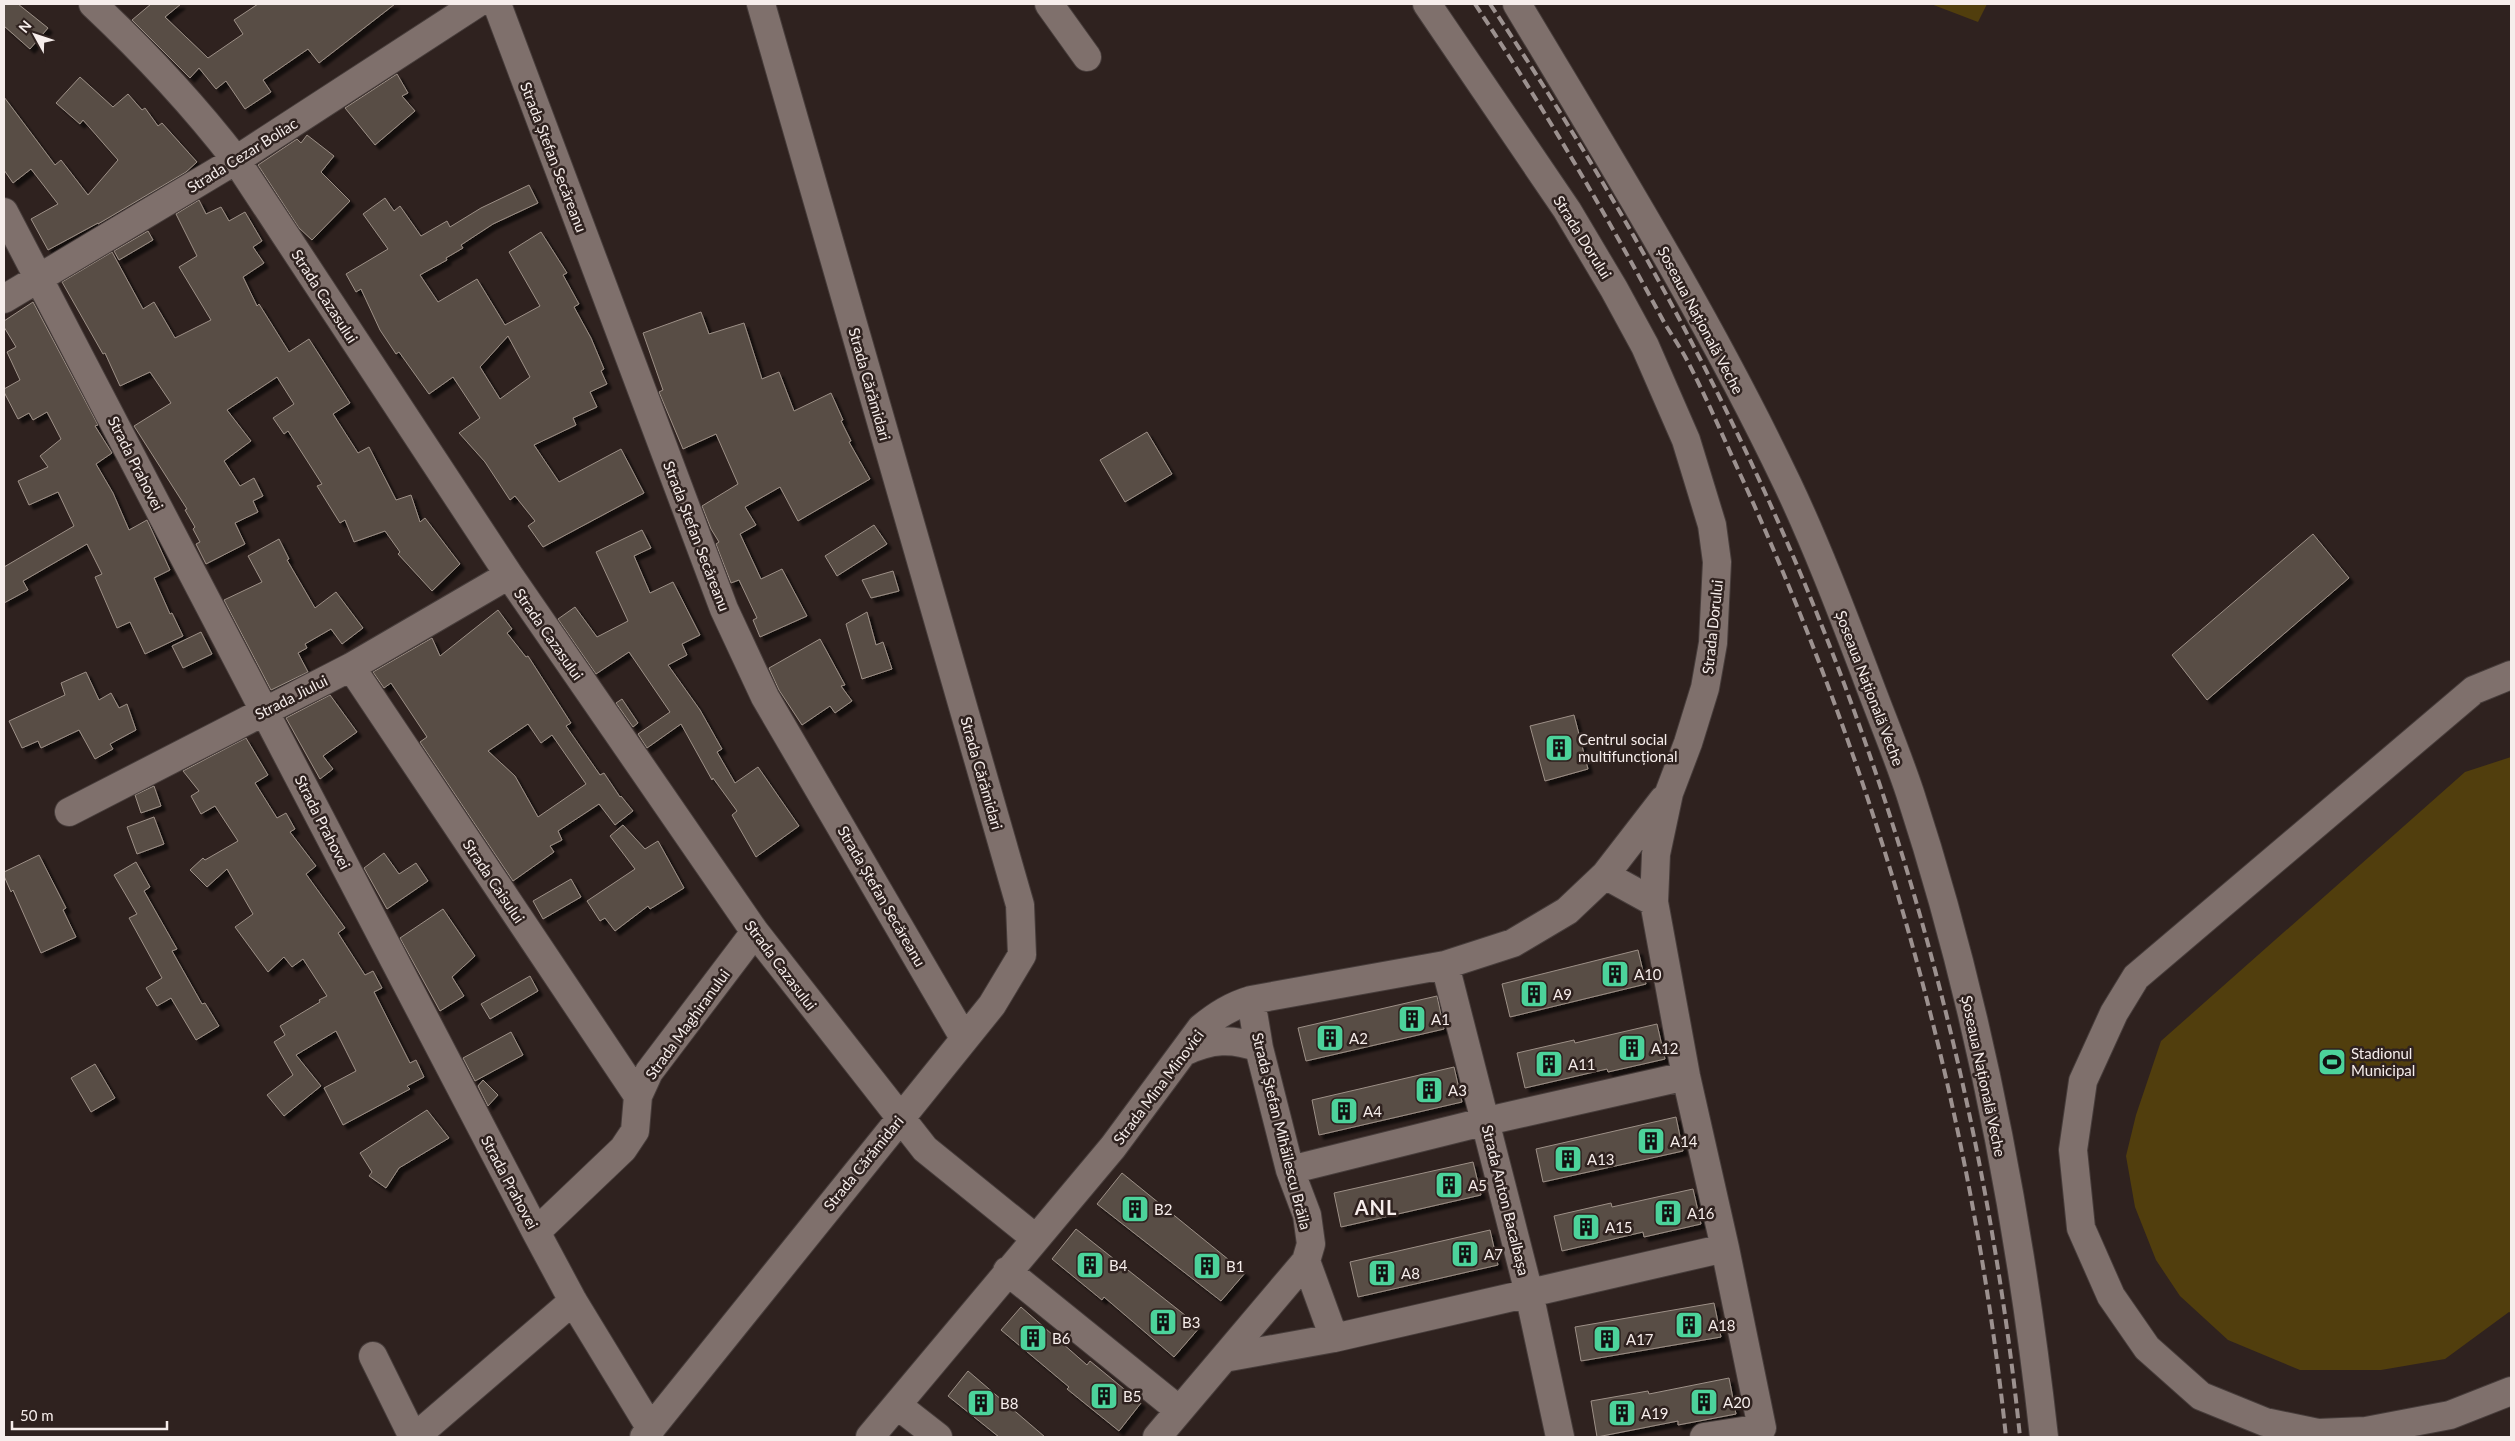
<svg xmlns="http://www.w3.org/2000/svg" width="2515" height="1441" viewBox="0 0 2515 1441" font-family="Lato,sans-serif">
<defs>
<filter id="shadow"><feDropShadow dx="4.5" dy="4.5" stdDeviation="1" flood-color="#0009"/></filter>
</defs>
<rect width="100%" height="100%" fill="#2f221f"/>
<!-- green -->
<path fill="#513e0d" d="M1931,4H1987L1978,22Z
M2511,757V1313L2509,1312L2445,1359L2381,1370H2300L2228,1340L2180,1296L2156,1260L2135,1207L2126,1156L2136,1115L2161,1041L2465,772Z"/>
<!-- building -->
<path fill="#584d45" stroke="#9d9087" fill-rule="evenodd" filter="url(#shadow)" d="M4,4H18L48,28L30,49L4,26Z
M151,4H181L165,17L208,58L243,34L234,20L258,4H395L319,63L308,49L263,80L271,92L245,109L226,81L216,89L199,68L190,78L132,20Z
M397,74L408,93L402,96L415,111L375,145L345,108Z
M80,77L113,107L128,94L142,110L145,108L158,126L162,123L197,162L186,172L98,224V223L48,250L31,219L58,204L31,169L13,183L4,170V97L55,165L61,160L88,195L118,160L83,120L80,124L56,103Z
M307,135L334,156L321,172L350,201L312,240L299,228L258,165L297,139L301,143Z
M529,185L538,203L493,224L461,245L463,248L446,258L447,260L420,275L438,302L477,279L505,325L540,306L509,252L541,232L567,273L563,275L579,304L574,307L591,338L604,369L601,371L607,384L590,392L597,407L573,418L576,425L534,445L559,482L621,449L644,493L543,547L528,526L535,521L515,496L510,500L485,462L459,433L480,418L453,377L429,394L399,352L396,354L380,330L361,289L356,292L346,274L388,249L363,214L385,198L394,211L400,206L421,236L447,221L450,227L481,208ZM508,336L530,377L500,399L480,367Z
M199,200L206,214L221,207L229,221L245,212L262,241L253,247L264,263L243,277L257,306L259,304L289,352L309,339L350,403L333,414L358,453L369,447L396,500L411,495L420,522L425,518L460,564L432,591L398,554L400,552L385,531L354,542L345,520L340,523L317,486L322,484L288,431L284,434L273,418L294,404L277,377L227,410L251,441L224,461L240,486L254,478L263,496L253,501L258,512L235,523L245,544L206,564L196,544L200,542L193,529L195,527L185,510L187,509L134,426L171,403L150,372L120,386L105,353L103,354L62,282L112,252L143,309L154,302L175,338L211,320L179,267L197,256L176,214Z
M148,231L153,240L119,260L114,251Z
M33,302L98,425L95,426L112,453L96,464L113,493L129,530L147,520L170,570L154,578L170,614L172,613L183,636L145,654L130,622L117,628L95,577L102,574L87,544L23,581L28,590L4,603V567L74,526L58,492L29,505L18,481L48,467L40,456L61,439L47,412L33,420L29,413L18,419L4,392V389L20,380L7,352L16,347L4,327V321Z
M701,312L709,334L744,323L762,379L779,372L794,411L831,393L843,420L841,421L851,441L849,442L870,479L798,521L780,487L745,507L756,525L740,534L761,579L782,569L807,616L760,637L753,620L757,618L739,580L731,583L716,544L719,542L711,529L702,506L738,484L716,434L683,449L659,392L663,390L643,333Z
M1147,432L1172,474L1125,502L1100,460Z
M874,525L887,544L837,576L825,556Z
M642,530L651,548L634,556L650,593L673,582L700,635L682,644L687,655L668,665L700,710L722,749L717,752L735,783L758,767L799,826L756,857L732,815L737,811L713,778L712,780L681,724L647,748L638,734L670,712L629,652L596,674L558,619L575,607L597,637L628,621L596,552Z
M2313,534L2349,578L2207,700L2172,655Z
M279,539L289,559L287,560L315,608L336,592L363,628L342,644L331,629L305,644L307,648L298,653L308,672L271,690L224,600L262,582L248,556Z
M893,571L899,591L871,598L862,580Z
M498,610L512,629L507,633L526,657L528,656L571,723L566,726L600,775L604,773L620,797L621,796L633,811L615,825L599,804L558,831L562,840L550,846L554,852L513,881L420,742L427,737L391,683L384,688L373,672L432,638L440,656ZM528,724L541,743L552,735L586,784L538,817L515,776L488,751Z
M867,612L876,645L883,642L892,669L862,679L846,624Z
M201,632L212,654L183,668L172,646Z
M820,639L845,685L841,686L852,701L835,713L830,706L802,725L779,690L769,668Z
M86,672L99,700L111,693L119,708L127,704L136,730L110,744L113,749L95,759L79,730L41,748L38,741L22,748L9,721L65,695L61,683Z
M330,695L357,732L323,756L333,769L320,779L286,718Z
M622,699L638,723L633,727L616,703Z
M1574,715L1588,769L1545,781L1530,726Z
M246,738L268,775L255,783L277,818L286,813L295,829L290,832L316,866L306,874L345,928L338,933L365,975L373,971L382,988L374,992L410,1063L416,1060L424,1077L407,1086L410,1089L343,1125L324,1088L356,1071L336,1031L296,1055L321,1086L284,1116L267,1095L293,1075L274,1042L285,1035L280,1026L320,1002L319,1000L327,996L303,959L292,967L284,957L268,972L235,927L253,914L227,869L207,887L190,870L203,858L205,860L238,841L215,806L201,814L191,796L199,791L183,771Z
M154,786L161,806L141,813L135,795Z
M154,817L164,844L137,854L127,827Z
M623,825L645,849L658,841L684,888L650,909L648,906L615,931L605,918L600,921L587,901L635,869L610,836Z
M384,853L399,874L416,863L428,881L387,909L364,868Z
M39,855L66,908L63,910L76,937L41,953L13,890L11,892L4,876V872Z
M136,862L150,887L144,891L177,949L172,951L202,1004L205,1003L219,1026L196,1040L171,998L157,1006L146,988L162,978L129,918L137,914L114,875Z
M571,879L581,897L543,919L533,901Z
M443,909L475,956L452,977L464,996L440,1011L400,938Z
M1638,950L1646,984L1510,1017L1502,984Z
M530,976L538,991L490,1019L481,1004Z
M1437,996L1444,1029L1306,1061L1298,1028Z
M1657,1024L1665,1059L1608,1072L1607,1069L1525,1088L1517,1053L1574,1040L1575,1043Z
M511,1032L523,1055L475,1081L463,1058Z
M95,1064L115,1098L91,1112L71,1078Z
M1454,1067L1462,1102L1319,1135L1312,1100Z
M483,1080L498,1095L488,1106L478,1086Z
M427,1110L449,1138L399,1168L386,1188L369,1176L372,1172L360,1153Z
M1676,1117L1683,1151L1543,1182L1536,1149Z
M1473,1162L1481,1195L1341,1227L1334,1193Z
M1122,1173L1245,1273L1221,1301L1097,1204Z
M1693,1189L1701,1224L1644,1237L1643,1232L1562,1251L1554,1216L1611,1203L1612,1207Z
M1076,1229L1200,1327L1174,1357L1104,1297L1102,1300L1052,1259Z
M1490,1230L1498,1265L1358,1297L1350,1262Z
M1714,1303L1721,1337L1581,1361L1575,1327Z
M1021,1307L1087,1365L1090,1361L1141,1403L1119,1431L1067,1389L1069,1387L1001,1330Z
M968,1371L1045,1437H999L948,1396Z
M1729,1378L1736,1414L1678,1425V1421L1597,1437L1591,1401L1648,1391L1649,1394Z"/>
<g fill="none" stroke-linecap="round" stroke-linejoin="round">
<defs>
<path id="minor" d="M93,4C145,53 192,103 236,160L509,575L755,932L925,1149L1035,1238
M497,4L724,609L765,697L964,1038
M1049,4L1087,57
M1427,4L1567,210L1614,289L1645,346L1686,440L1712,525L1717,562L1713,643L1705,688L1688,743L1669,793L1656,854L1654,902L1686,1076L1725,1248L1762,1428L1704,1437
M1517,4C1611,161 1708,317 1787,483C1816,544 1840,607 1864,670C1879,711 1896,751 1910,793C1978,1001 2020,1220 2044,1437
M4,212L536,1232L573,1301L651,1429
M4,299L236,160L476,4
M351,667L638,1096
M2511,675L2474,690L2136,977L2114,1013L2083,1081L2073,1150L2081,1228L2111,1296L2147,1348L2201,1396L2265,1422L2318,1433L2366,1431L2450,1415L2511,1391
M69,812L351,667L509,575
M1605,875L1654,902
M1445,965L1529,1293L1560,1437
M1251,1000L1259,1048L1290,1170L1307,1215L1311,1244L1306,1261L1334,1338
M1184,1052C1211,1039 1232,1038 1259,1048
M1290,1170L1487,1121L1686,1076
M536,1232L623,1149L635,1131L638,1096L649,1072L755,932
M1007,1271L1179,1410
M373,1356L413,1437
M1224,1358L1334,1338L1725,1248
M897,1405L938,1437
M415,1437L573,1301
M644,1437L992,1005L1022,955L1020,905L761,4
M870,1437L1113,1147L1201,1028C1217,1015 1231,1006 1251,1000L1445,965L1513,943L1567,911L1605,875L1663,800
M1157,1437L1306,1261"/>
</defs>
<!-- minor casing -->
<use href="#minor" stroke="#473d3b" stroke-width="30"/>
<!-- minor -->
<use href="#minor" stroke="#7f706c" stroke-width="28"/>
<!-- rail -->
<path stroke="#9c918f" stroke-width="4" stroke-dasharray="10 5" stroke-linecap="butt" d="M1475,4C1544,108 1606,214 1665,324C1673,337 1682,350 1689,364C1708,401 1724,439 1741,476C1880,781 1971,1104 2006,1437
M1490,4C1612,186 1720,380 1804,582C1917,854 1990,1144 2020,1437"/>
</g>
<!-- icons -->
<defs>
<symbol id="building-square" viewBox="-11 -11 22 22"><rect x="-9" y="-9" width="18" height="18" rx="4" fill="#4cd39b" stroke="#2f221f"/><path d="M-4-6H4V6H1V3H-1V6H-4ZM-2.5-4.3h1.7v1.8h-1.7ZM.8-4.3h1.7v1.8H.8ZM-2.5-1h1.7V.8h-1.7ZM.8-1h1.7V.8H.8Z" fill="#111"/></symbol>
<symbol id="stadium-square" viewBox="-11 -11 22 22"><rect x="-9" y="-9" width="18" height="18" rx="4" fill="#4cd39b" stroke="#2f221f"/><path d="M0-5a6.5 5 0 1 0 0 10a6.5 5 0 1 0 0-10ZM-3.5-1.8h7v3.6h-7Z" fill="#111"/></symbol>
</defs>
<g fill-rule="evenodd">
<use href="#building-square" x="1543" y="732" width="32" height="32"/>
<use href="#building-square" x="1599" y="958" width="32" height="32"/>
<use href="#building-square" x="1518" y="978" width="32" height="32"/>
<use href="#building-square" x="1396" y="1003" width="32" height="32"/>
<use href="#building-square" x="1314" y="1022" width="32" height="32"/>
<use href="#building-square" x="1616" y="1032" width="32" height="32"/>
<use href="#stadium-square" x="2316" y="1046" width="32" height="32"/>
<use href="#building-square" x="1533" y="1048" width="32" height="32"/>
<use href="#building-square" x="1413" y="1074" width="32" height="32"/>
<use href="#building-square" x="1328" y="1095" width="32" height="32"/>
<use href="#building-square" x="1635" y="1125" width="32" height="32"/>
<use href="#building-square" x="1552" y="1143" width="32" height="32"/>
<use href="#building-square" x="1433" y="1169" width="32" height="32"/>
<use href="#building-square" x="1119" y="1193" width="32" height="32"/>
<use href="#building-square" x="1652" y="1197" width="32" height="32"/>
<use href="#building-square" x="1570" y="1211" width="32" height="32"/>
<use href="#building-square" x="1449" y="1238" width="32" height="32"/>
<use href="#building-square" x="1074" y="1249" width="32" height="32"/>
<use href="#building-square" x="1191" y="1250" width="32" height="32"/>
<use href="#building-square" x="1366" y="1257" width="32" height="32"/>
<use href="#building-square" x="1147" y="1306" width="32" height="32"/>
<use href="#building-square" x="1673" y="1309" width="32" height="32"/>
<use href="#building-square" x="1017" y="1322" width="32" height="32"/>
<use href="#building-square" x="1591" y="1323" width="32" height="32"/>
<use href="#building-square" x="1088" y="1380" width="32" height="32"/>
<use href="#building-square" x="1688" y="1386" width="32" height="32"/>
<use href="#building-square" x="965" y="1387" width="32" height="32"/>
<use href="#building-square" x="1606" y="1397" width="32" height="32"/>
</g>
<g text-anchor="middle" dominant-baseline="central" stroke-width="5" stroke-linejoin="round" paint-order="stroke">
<!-- street labels -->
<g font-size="15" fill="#f6edeb" stroke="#2f221f">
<text transform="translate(242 155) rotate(-32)">Strada Cezar Boliac</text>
<text transform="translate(554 157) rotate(69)">Strada Ștefan Secăreanu</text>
<text transform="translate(1583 237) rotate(58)">Strada Dorului</text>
<text transform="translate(325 296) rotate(57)">Strada Cazasului</text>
<text transform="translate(1701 320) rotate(62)">Șoseaua Națională Veche</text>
<text transform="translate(870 384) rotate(74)">Strada Cărămidari</text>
<text transform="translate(136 463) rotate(63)">Strada Prahovei</text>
<text transform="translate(697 536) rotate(69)">Strada Ștefan Secăreanu</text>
<text transform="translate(1712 627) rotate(-84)">Strada Dorului</text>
<text transform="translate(549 634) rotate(55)">Strada Cazasului</text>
<text transform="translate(1870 688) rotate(69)">Șoseaua Națională Veche</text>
<text transform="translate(291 697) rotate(-27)">Strada Jiului</text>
<text transform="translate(982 773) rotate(74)">Strada Cărămidari</text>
<text transform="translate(323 822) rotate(63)">Strada Prahovei</text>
<text transform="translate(494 881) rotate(56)">Strada Caisului</text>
<text transform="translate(882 896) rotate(60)">Strada Ștefan Secăreanu</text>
<text transform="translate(781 965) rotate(53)">Strada Cazasului</text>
<text transform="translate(687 1024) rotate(-54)">Strada Maghiranului</text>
<text transform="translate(1984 1076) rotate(78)">Șoseaua Națională Veche</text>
<text transform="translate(1158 1087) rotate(-53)">Strada Mina Minovici</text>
<text transform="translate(1282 1131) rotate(76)">Strada Ștefan Mihăilescu Brăila</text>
<text transform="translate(863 1163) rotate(-51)">Strada Cărămidari</text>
<text transform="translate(510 1182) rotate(62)">Strada Prahovei</text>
<text transform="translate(1506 1200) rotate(76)">Strada Anton Bacalbașa</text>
</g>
<!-- poi labels -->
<g font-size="15" fill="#f6edeb" stroke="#2f221f" text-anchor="start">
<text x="1578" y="739">Centrul social<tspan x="1578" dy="17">multifuncțional</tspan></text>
<text x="1634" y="974">A10</text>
<text x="1553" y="994">A9</text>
<text x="1431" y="1019">A1</text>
<text x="1349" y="1038">A2</text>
<text x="1651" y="1048">A12</text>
<text x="2351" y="1053">Stadionul<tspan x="2351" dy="17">Municipal</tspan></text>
<text x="1568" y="1064">A11</text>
<text x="1448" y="1090">A3</text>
<text x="1363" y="1111">A4</text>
<text x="1670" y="1141">A14</text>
<text x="1587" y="1159">A13</text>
<text x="1468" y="1185">A5</text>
<text x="1154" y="1209">B2</text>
<text x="1687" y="1213">A16</text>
<text x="1605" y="1227">A15</text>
<text x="1484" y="1254">A7</text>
<text x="1109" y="1265">B4</text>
<text x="1226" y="1266">B1</text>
<text x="1401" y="1273">A8</text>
<text x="1182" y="1322">B3</text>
<text x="1708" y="1325">A18</text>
<text x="1052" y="1338">B6</text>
<text x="1626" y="1339">A17</text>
<text x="1123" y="1396">B5</text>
<text x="1723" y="1402">A20</text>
<text x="1000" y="1403">B8</text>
<text x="1641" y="1413">A19</text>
</g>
<!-- district labels -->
<g font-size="20" font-weight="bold" letter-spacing="1" fill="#f6edeb" stroke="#2f221f">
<text x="1376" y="1207">ANL</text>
</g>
</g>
<!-- border -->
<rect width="2515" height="1441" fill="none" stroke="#f6edeb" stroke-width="10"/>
<!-- north arrow -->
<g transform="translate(35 35) rotate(310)" stroke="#2f221f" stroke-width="4" paint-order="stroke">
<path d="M0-4L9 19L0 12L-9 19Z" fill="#f6edeb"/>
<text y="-8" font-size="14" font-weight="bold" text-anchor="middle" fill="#f6edeb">N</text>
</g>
<!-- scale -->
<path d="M12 1421v8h155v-8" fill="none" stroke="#f6edeb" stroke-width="2.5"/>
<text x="20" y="1421" font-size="15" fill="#f6edeb" stroke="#2f221f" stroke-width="4" paint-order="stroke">50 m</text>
</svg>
